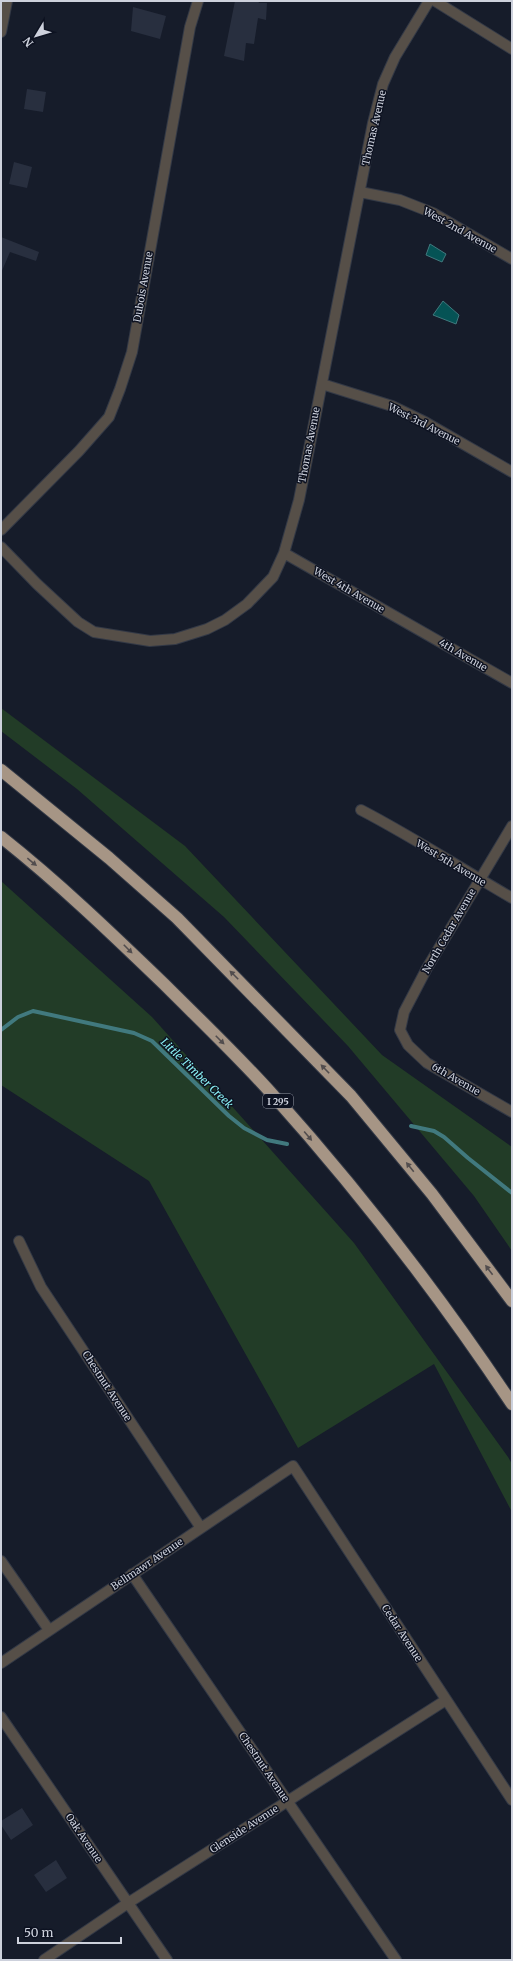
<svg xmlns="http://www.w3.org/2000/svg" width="513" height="1961" viewBox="0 0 513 1961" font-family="Merriweather,serif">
<rect width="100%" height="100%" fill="#161c2a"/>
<!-- green -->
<path fill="#223c27" d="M1,708L185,846L382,1055L512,1147V1251L474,1196L348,1046L224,917L77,789L1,731Z
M1,881L152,1017L354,1243L508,1457L512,1464V1512L434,1364L298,1448L149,1181L1,1085Z"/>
<!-- water -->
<path fill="#055355" stroke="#41797e" d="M430,244L446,254L442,262L426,255Z
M443,301L459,315L456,324L433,315Z"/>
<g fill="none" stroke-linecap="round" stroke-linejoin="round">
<!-- stream -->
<path stroke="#41797e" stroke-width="4" d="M1,1030L18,1017L33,1011L134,1033L152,1041L229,1116L244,1128L267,1140L287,1144
M411,1126L434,1131L444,1137L468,1158L512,1193"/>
</g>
<!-- building -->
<path fill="#282f3f" d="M235,1H258L259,3H267L266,20L258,18L254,44L246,43L244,61L224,56Z
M133,7L166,16L160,39L131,31Z
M27,89L46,92L43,112L24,109Z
M14,162L32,167L27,188L9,184Z
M1,237L39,252L36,261L10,252L1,273Z
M22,1808L33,1825L11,1840L1,1825V1821Z
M56,1860L67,1878L46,1892L34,1875Z"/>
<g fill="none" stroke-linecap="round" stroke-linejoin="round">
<defs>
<path id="minor" d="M435,1L512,49
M1,32L7,1
M360,192L400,200L433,213L512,259
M322,384L392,406L425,422L512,472
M1,530L79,451L109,417L120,389L132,352L190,27L198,1
M1,547L37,584L78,622L94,632L150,641L175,639L207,629L225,620L247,604L273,577L284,553L299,500L373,123L383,84L395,57L429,1
M284,553L512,683
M361,810C413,837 462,869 512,898
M512,826L427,968L404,1012L400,1030L408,1045L427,1063L512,1112
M19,1241L41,1287L201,1528
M1,1561L49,1630
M132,1574L396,1960
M1,1663L293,1466L512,1800
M1,1717L167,1960
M44,1960L128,1903L446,1700"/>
<path id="highway" d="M1,770L109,858L177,918L351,1096L432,1194L512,1301
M1,837C59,883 111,933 164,984C200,1020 238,1056 272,1094C359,1191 440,1296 512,1404"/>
</defs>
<!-- minor casing -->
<use href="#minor" stroke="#333946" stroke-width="12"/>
<!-- highway casing -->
<use href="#highway" stroke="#333946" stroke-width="14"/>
<!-- minor -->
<use href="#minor" stroke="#564f48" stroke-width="10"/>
<!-- highway -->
<use href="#highway" stroke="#a69585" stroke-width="12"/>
</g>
<!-- one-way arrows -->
<defs><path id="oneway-solid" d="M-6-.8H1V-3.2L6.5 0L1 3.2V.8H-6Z"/></defs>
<g fill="#524d4e">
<use href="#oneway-solid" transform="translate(32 862) rotate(39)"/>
<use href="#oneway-solid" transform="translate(128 949) rotate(45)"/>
<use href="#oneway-solid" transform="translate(234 975) rotate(-135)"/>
<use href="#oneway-solid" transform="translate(220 1040) rotate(45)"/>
<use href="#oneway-solid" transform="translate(325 1069) rotate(-134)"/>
<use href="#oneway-solid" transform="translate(308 1136) rotate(50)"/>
<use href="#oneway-solid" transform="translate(410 1167) rotate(-129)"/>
<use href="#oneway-solid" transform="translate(489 1270) rotate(-127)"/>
</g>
<g text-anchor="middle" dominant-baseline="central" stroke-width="3" stroke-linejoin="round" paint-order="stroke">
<!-- shield labels -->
<rect fill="#0d1221" stroke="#9398a4" stroke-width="1" x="263" y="1094" width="30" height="14" rx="3"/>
<g font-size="9" font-weight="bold" fill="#cdd1dc">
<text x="278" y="1101">I 295</text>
</g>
<!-- street labels -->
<g font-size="10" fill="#cdd1dc" stroke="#0d1221">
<text transform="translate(374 128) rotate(-77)">Thomas Avenue</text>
<text transform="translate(460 230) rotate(29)">West 2nd Avenue</text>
<text transform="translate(143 287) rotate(-80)">Dubois Avenue</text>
<text transform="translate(424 424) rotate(27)">West 3rd Avenue</text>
<text transform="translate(309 445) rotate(-79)">Thomas Avenue</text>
<text transform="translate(349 590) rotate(30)">West 4th Avenue</text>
<text transform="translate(463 655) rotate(30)">4th Avenue</text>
<text transform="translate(451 863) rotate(31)">West 5th Avenue</text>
<text transform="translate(449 931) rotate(-60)">North Cedar Avenue</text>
<text transform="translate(456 1079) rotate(30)">6th Avenue</text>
<text transform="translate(107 1386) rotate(57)">Chestnut Avenue</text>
<text transform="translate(147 1564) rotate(-34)">Bellmawr Avenue</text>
<text transform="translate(402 1633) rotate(57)">Cedar Avenue</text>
<text transform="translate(264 1767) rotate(56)">Chestnut Avenue</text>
<text transform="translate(244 1829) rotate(-33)">Glenside Avenue</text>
<text transform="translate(84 1838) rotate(56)">Oak Avenue</text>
</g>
<!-- water labels -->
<g font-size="11" font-style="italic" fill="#8af1f4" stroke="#0d1221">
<text transform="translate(197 1073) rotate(44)">Little Timber Creek</text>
</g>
</g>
<!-- border -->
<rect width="513" height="1961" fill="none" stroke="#cdd1dc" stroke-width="4"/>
<!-- north arrow -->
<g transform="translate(36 36) rotate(232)" stroke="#0d1221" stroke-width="3" paint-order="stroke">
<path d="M0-3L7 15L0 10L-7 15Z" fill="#cdd1dc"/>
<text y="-6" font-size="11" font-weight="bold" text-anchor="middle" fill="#cdd1dc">N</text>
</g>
<!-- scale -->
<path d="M18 1937v6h103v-6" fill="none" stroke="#cdd1dc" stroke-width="2"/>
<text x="24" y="1937" font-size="12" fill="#cdd1dc" stroke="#0d1221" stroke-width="3" paint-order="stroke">50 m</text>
</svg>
